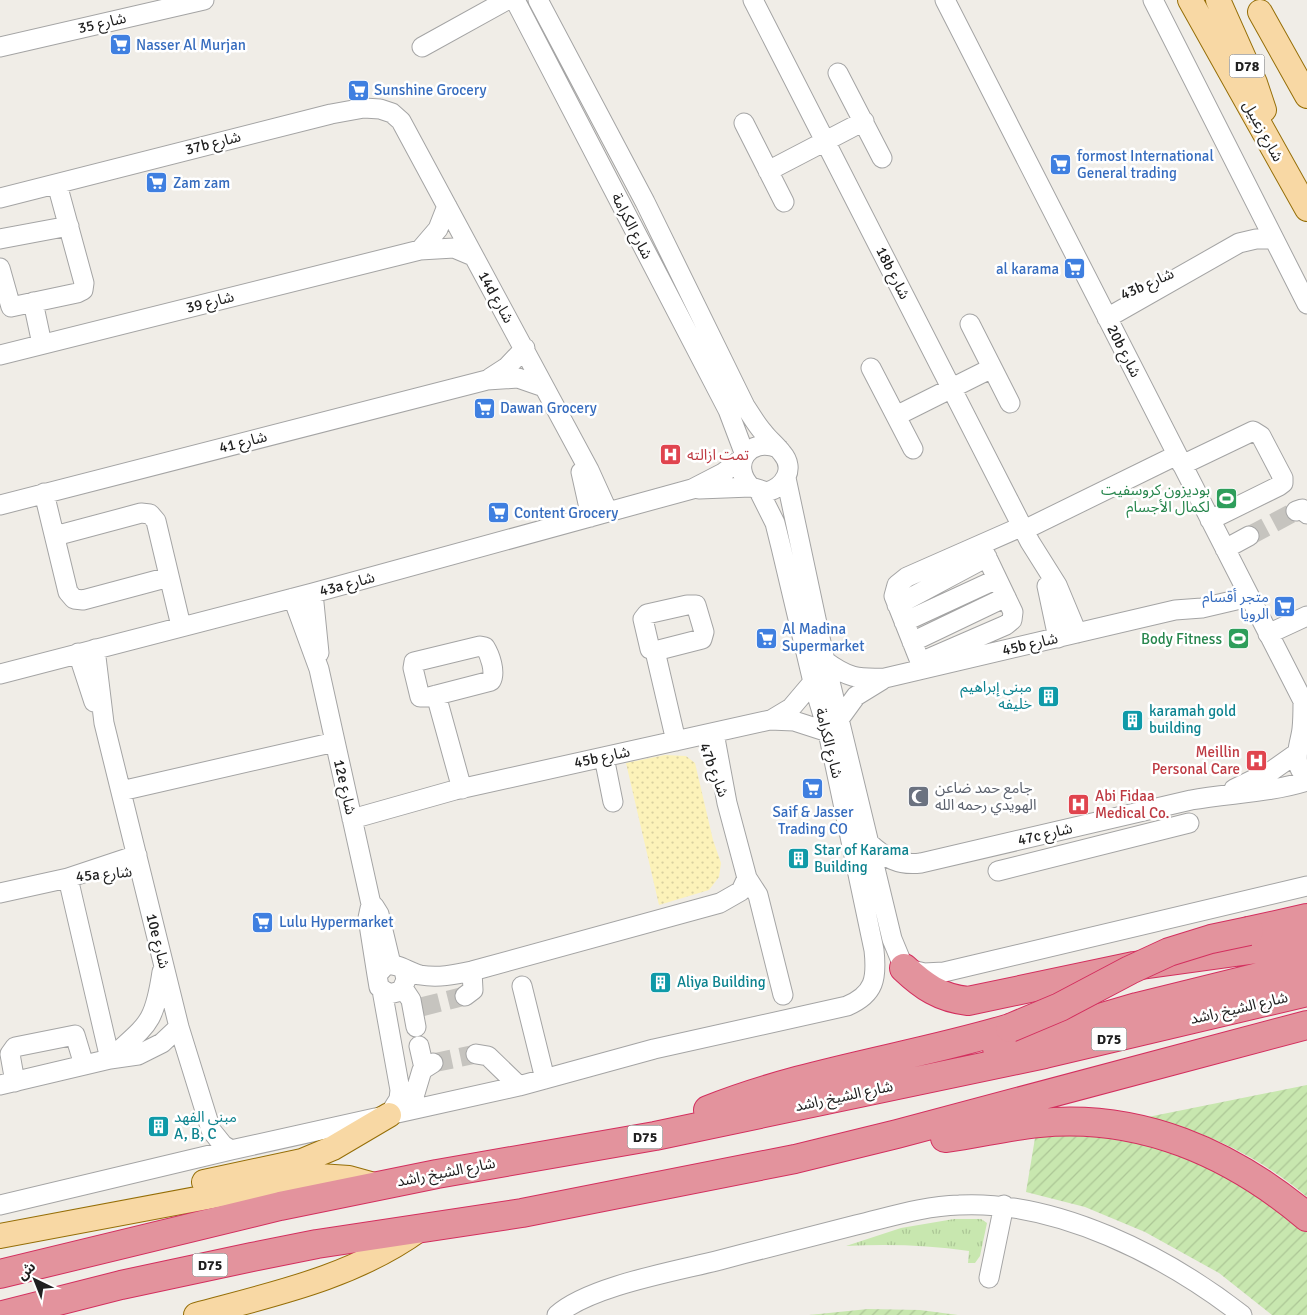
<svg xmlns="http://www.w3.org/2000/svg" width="1307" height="1315" viewBox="0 0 1307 1315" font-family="Signika,'Noto Sans Arabic',sans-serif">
<defs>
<pattern id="grass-tufts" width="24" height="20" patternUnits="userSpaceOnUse" patternTransform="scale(1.25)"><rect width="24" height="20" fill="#c8e7af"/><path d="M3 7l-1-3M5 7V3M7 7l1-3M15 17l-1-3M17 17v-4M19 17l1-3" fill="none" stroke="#acc696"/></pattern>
<pattern id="sand-dots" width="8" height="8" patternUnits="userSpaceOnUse" patternTransform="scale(1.25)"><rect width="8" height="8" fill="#fcf2b9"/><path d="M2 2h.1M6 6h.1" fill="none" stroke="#d8cf9f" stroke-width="1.8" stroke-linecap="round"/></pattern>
<pattern id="garden-furrows" width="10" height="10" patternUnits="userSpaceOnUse" patternTransform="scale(1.25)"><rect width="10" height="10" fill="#c8e7af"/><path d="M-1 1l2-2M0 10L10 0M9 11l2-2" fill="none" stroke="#acc696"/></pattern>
</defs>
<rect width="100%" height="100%" fill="#f0ede7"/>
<!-- grass -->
<path fill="url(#grass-tufts)" d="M954,1219H981L987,1223L980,1256L975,1263H968L969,1251C928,1245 888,1244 846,1246L901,1228Z"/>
<!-- sand -->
<path fill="url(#sand-dots)" d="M665,755L686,756L695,763L713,840L721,863L719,877L709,890L659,905L626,763Z"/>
<!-- garden -->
<path fill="url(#garden-furrows)" d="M1307,1085V1197C1260,1157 1203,1129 1143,1118Z
M1108,1131L1221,1167L1307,1227V1315H1272L1219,1273L1145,1232L1085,1207L1026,1192L1036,1132Z
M868,1309L920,1310L958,1315H809Z"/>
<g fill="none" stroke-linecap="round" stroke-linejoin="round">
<!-- minor-tunnel -->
<path stroke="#c6c4bf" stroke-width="19" stroke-dasharray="19 9" stroke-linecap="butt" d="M1249,536L1296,511
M421,1007L465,996
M433,1063L476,1054"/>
<defs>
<path id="minor" d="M515,0L728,410L745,455
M538,0L645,202L745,406C751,415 756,424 763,432C769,440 776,445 782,453C796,469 784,487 767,492L751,487C729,465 749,436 778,448
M753,0L1030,542L1057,585L1077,633
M945,0L1303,701L1307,702
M1153,0L1307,304
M0,47L204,0
M422,47L507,0
M838,73L882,158
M744,123L784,202
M768,171L864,121
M0,198L331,114L364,108L380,109L392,113L401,121L589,470L608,512
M0,239L69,226
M420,250L438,229L447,206
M0,268L11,307L77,293L83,290L84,283L57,184
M33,302L42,344
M1107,318L1239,243L1256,239H1274
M970,324L1010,403
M0,355L420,250L454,248L473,256
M871,368L913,449
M490,378L507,367L525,348
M896,416L992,368
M1182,465L1253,431L1261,436L1283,478V483L1279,486L1210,520
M581,472L591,517
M786,478L825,661L892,939L904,968L924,973L944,972L1307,886
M699,489L751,487
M44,493L68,592L74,599L83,600L169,577
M0,505L487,380L518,378L544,387
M1296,511L1302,509L1307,514
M1024,530L1177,455
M55,536L141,513L150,514L156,521L181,626
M1225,549L1249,536
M1047,586L1058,638
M313,593L319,653
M293,598L319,669L371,904L368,918L377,975
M897,605L987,557
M904,622L997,579
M1268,634L1307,616
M912,642L1006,597
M480,646L485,647C490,655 496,672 491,681L429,697H420L413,668L414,662Z
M95,649L104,723L179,1027L211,1130L223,1145L231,1150
M655,651L702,639L704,632L696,605H687L647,614L643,619L650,649L655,651L676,741
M78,653L94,702
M930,658L1006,625L1012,620L1013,612L981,545
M825,661C848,678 857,679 885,678L1175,610L1202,608L1249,597
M923,669L894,596L897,585L907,577L1023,526
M0,674L313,593L692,489L723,473L744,457
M436,695L462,789
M1307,705L1303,701C1303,710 1303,720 1302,729C1300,746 1290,763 1307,777
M840,718L856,696L882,680
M771,720L791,708L813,682
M604,757L613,802
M1234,789L1273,770L1297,753
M121,791L335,742
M352,819L455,790L770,720L794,721L828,732
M869,843C885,858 899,866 921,863L1191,800C1230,793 1269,793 1307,781
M998,871L1189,823
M68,878L110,1059
M747,878L758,895L783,995
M0,893L68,878L137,855
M374,906L379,914L391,964
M404,970L406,980L401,991L389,994L379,987L377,975L386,965C398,963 408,972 420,975C438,978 454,975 472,971L720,903L741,891L747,878L727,803L714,733
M522,986L545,1079
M403,988L411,1000L416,1027
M382,990L400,1090L399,1099L389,1115
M465,996L473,990L472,971
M419,1046L424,1068
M476,1054L488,1056L519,1086
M110,1059C147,1024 154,1026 162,972
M15,1082L10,1054L15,1047L75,1035L84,1065
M0,1085L110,1059L138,1055L162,1043L179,1027
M410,1110L422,1070L433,1063
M0,1205L231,1150L519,1086L654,1049L847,1006C875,994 877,978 874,950L828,732L813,682L781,547L775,523L759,491
M989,1278L1004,1205
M557,1315C589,1286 677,1271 720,1260C765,1248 810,1237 856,1225C890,1217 924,1206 959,1205C1057,1200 1166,1256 1242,1315"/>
<path id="major" d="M1190,0L1307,209
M1218,0L1255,83L1264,110
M1260,12L1307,96
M204,1182L302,1161L333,1148L389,1115
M0,1236L319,1176L349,1178L378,1186
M196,1315C274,1294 354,1277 420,1229"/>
<path id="highway" d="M1249,931L1307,918
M904,968C923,986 940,998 968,1001L1134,966L1307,942
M997,1048L1137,1007L1307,965
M708,1110C806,1071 910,1058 1010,1028
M945,1138C977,1134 1007,1126 1039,1123C1140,1113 1231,1153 1307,1217
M0,1274L280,1206L437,1174L655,1136L1045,1054L1307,992
M3,1315L121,1285L252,1257L317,1244L522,1213L795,1159L897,1134L1307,1025"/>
</defs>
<!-- minor casing -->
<use href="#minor" stroke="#a4a4a4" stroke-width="21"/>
<!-- major casing -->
<use href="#major" stroke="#956e07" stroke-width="26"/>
<!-- highway casing -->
<use href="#highway" stroke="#d32f5e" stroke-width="30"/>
<!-- minor -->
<use href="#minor" stroke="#fff" stroke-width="19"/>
<!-- major -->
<use href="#major" stroke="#f8d8a4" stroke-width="24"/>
<!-- highway -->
<use href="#highway" stroke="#e3939d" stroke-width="28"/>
<defs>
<path id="highway-bridge" d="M1010,1028L1060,1007L1130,970L1169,952L1211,939L1249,931"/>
</defs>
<!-- highway-bridge casing -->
<use href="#highway-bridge" stroke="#d32f5e" stroke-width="30" stroke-linecap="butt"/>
<!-- highway-bridge -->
<use href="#highway-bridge" stroke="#e3939d" stroke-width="28"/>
</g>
<!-- icons -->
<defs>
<symbol id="supermarket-square" viewBox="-11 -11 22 22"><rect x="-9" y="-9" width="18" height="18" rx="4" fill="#3f7fe0" stroke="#fff"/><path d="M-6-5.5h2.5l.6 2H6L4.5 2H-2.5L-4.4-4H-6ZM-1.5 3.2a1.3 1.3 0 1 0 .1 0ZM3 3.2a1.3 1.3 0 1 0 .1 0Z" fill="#fff"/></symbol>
<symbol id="hospital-square" viewBox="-11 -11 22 22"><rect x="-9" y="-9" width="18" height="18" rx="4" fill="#e0444e" stroke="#fff"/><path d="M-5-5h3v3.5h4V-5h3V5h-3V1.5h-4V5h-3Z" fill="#fff"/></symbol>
<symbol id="stadium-square" viewBox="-11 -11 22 22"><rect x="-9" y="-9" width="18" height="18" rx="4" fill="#2e9e5b" stroke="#fff"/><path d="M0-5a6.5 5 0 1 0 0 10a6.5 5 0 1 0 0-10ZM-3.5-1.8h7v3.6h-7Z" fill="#fff"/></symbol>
<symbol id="building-square" viewBox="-11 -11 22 22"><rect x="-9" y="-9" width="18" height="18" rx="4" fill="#0f9aa8" stroke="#fff"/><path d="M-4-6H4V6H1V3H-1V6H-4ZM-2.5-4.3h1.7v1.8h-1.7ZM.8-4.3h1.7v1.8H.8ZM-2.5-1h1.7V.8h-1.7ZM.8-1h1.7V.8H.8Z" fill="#fff"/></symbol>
<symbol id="mosque-square" viewBox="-11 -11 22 22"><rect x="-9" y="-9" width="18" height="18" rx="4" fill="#6b7280" stroke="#fff"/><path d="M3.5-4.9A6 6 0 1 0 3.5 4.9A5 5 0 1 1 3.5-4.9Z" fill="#fff"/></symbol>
</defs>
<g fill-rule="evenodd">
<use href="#supermarket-square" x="108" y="32" width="25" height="25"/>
<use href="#supermarket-square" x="346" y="78" width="25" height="25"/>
<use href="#supermarket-square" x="1048" y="152" width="25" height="25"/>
<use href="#supermarket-square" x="144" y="170" width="25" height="25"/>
<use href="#supermarket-square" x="1062" y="256" width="25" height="25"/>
<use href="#supermarket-square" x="472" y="396" width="25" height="25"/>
<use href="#hospital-square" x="658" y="442" width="25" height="25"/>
<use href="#stadium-square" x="1214" y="486" width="25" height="25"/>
<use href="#supermarket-square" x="486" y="500" width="25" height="25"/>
<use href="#supermarket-square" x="1272" y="594" width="25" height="25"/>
<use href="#supermarket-square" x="754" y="626" width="25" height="25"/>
<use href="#stadium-square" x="1226" y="626" width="25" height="25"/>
<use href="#building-square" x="1036" y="684" width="25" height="25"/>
<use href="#building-square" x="1120" y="708" width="25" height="25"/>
<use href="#hospital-square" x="1244" y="748" width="25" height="25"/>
<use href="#supermarket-square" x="800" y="776" width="25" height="25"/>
<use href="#mosque-square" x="906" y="784" width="25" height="25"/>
<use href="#hospital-square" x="1066" y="792" width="25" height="25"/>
<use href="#building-square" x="786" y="846" width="25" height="25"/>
<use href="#supermarket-square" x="250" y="910" width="25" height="25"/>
<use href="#building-square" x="648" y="970" width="25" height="25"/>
<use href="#building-square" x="146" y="1114" width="25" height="25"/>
</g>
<g text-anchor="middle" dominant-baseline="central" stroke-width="5" stroke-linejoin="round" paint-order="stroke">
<!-- shield labels -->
<g fill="#fff" stroke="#636363" stroke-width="1">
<rect x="1229.5" y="54.5" width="35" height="23" rx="4"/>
<rect x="1091.5" y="1027.5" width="35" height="23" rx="4"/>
<rect x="627.5" y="1125.5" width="35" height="23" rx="4"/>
<rect x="192.5" y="1253.5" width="35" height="23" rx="4"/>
</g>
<g font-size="14" font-weight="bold" fill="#202020">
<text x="1247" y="66">D78</text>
<text x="1109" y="1039">D75</text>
<text x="645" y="1137">D75</text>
<text x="210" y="1265">D75</text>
</g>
<!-- street labels -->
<g font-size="15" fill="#202020" stroke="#fff">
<text transform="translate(102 23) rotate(-13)">شارع 35</text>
<text transform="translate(1263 131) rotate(61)">شارع زعبيل</text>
<text transform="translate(213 143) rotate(-14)">37b شارع</text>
<text transform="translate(632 226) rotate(63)">شارع الكرامة</text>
<text transform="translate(893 273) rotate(63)">18b شارع</text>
<text transform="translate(1147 284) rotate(-24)">43b شارع</text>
<text transform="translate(496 297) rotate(61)">14d شارع</text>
<text transform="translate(210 302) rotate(-14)">شارع 39</text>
<text transform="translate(1124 351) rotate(63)">20b شارع</text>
<text transform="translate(243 442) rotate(-14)">شارع 41</text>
<text transform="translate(347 584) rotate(-15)">43a شارع</text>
<text transform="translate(1030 644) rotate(-13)">45b شارع</text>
<text transform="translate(829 743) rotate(76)">شارع الكرامة</text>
<text transform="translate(602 757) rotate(-12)">45b شارع</text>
<text transform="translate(714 770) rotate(69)">47b شارع</text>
<text transform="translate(345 787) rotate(77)">12e شارع</text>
<text transform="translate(1045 834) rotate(-13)">47c شارع</text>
<text transform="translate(104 874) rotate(-5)">45a شارع</text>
<text transform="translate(158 941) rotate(76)">10e شارع</text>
<text transform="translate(1239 1008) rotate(-13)">شارع الشيخ راشد</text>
<text transform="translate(844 1096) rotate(-12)">شارع الشيخ راشد</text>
<text transform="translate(446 1172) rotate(-11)">شارع الشيخ راشد</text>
</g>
<!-- shop labels -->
<g font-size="15" fill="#366cbe" stroke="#fff" text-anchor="start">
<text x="136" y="45">Nasser Al Murjan</text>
<text x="374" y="90">Sunshine Grocery</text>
<text x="1077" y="156">formost International<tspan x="1077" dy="17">General trading</tspan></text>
<text x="173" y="183">Zam zam</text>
<text x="1059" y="269" text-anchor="end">al karama</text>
<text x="500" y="408">Dawan Grocery</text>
<text x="514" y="513">Content Grocery</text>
<text x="1269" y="597" text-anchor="end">متجر أقسام<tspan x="1269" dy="17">الرويا</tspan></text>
<text x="782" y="629">Al Madina<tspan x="782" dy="17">Supermarket</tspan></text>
<text x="813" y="812" text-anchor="middle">Saif &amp; Jasser<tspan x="813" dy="17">Trading CO</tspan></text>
<text x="279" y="922">Lulu Hypermarket</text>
</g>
<!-- health labels -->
<g font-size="15" fill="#be3a42" stroke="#fff" text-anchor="start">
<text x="687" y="455">تمت ازالته</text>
<text x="1240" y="752" text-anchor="end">Meillin<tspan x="1240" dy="17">Personal Care</tspan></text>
<text x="1095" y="796">Abi Fidaa<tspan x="1095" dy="17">Medical Co.</tspan></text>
</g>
<!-- leisure labels -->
<g font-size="15" fill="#27864d" stroke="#fff" text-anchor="end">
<text x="1210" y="490">بوديزون كروسفيت<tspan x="1210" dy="17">لكمال الأجسام</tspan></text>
<text x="1222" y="639">Body Fitness</text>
</g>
<!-- culture labels -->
<g font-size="15" fill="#0d838f" stroke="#fff" text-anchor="start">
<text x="1032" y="687" text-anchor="end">مبنى إبراهيم<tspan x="1032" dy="17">خليفه</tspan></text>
<text x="1149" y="711">karamah gold<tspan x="1149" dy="17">building</tspan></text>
<text x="814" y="850">Star of Karama<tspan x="814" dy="17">Building</tspan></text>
<text x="677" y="982">Aliya Building</text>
<text x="174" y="1117">مبنى الفهد<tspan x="174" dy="17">A, B, C</tspan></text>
</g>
<!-- worship labels -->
<g font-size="15" fill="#5b616d" stroke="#fff" text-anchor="start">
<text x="935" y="788">جامع حمد ضاعن<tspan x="935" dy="17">الهويدي رحمه الله</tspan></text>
</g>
</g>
<!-- north arrow -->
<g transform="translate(35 1280) rotate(317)" stroke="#ffffff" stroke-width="4" paint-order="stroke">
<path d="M0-4L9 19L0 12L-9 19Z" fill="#202020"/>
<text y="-8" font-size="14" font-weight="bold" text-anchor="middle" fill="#202020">ش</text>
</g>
</svg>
